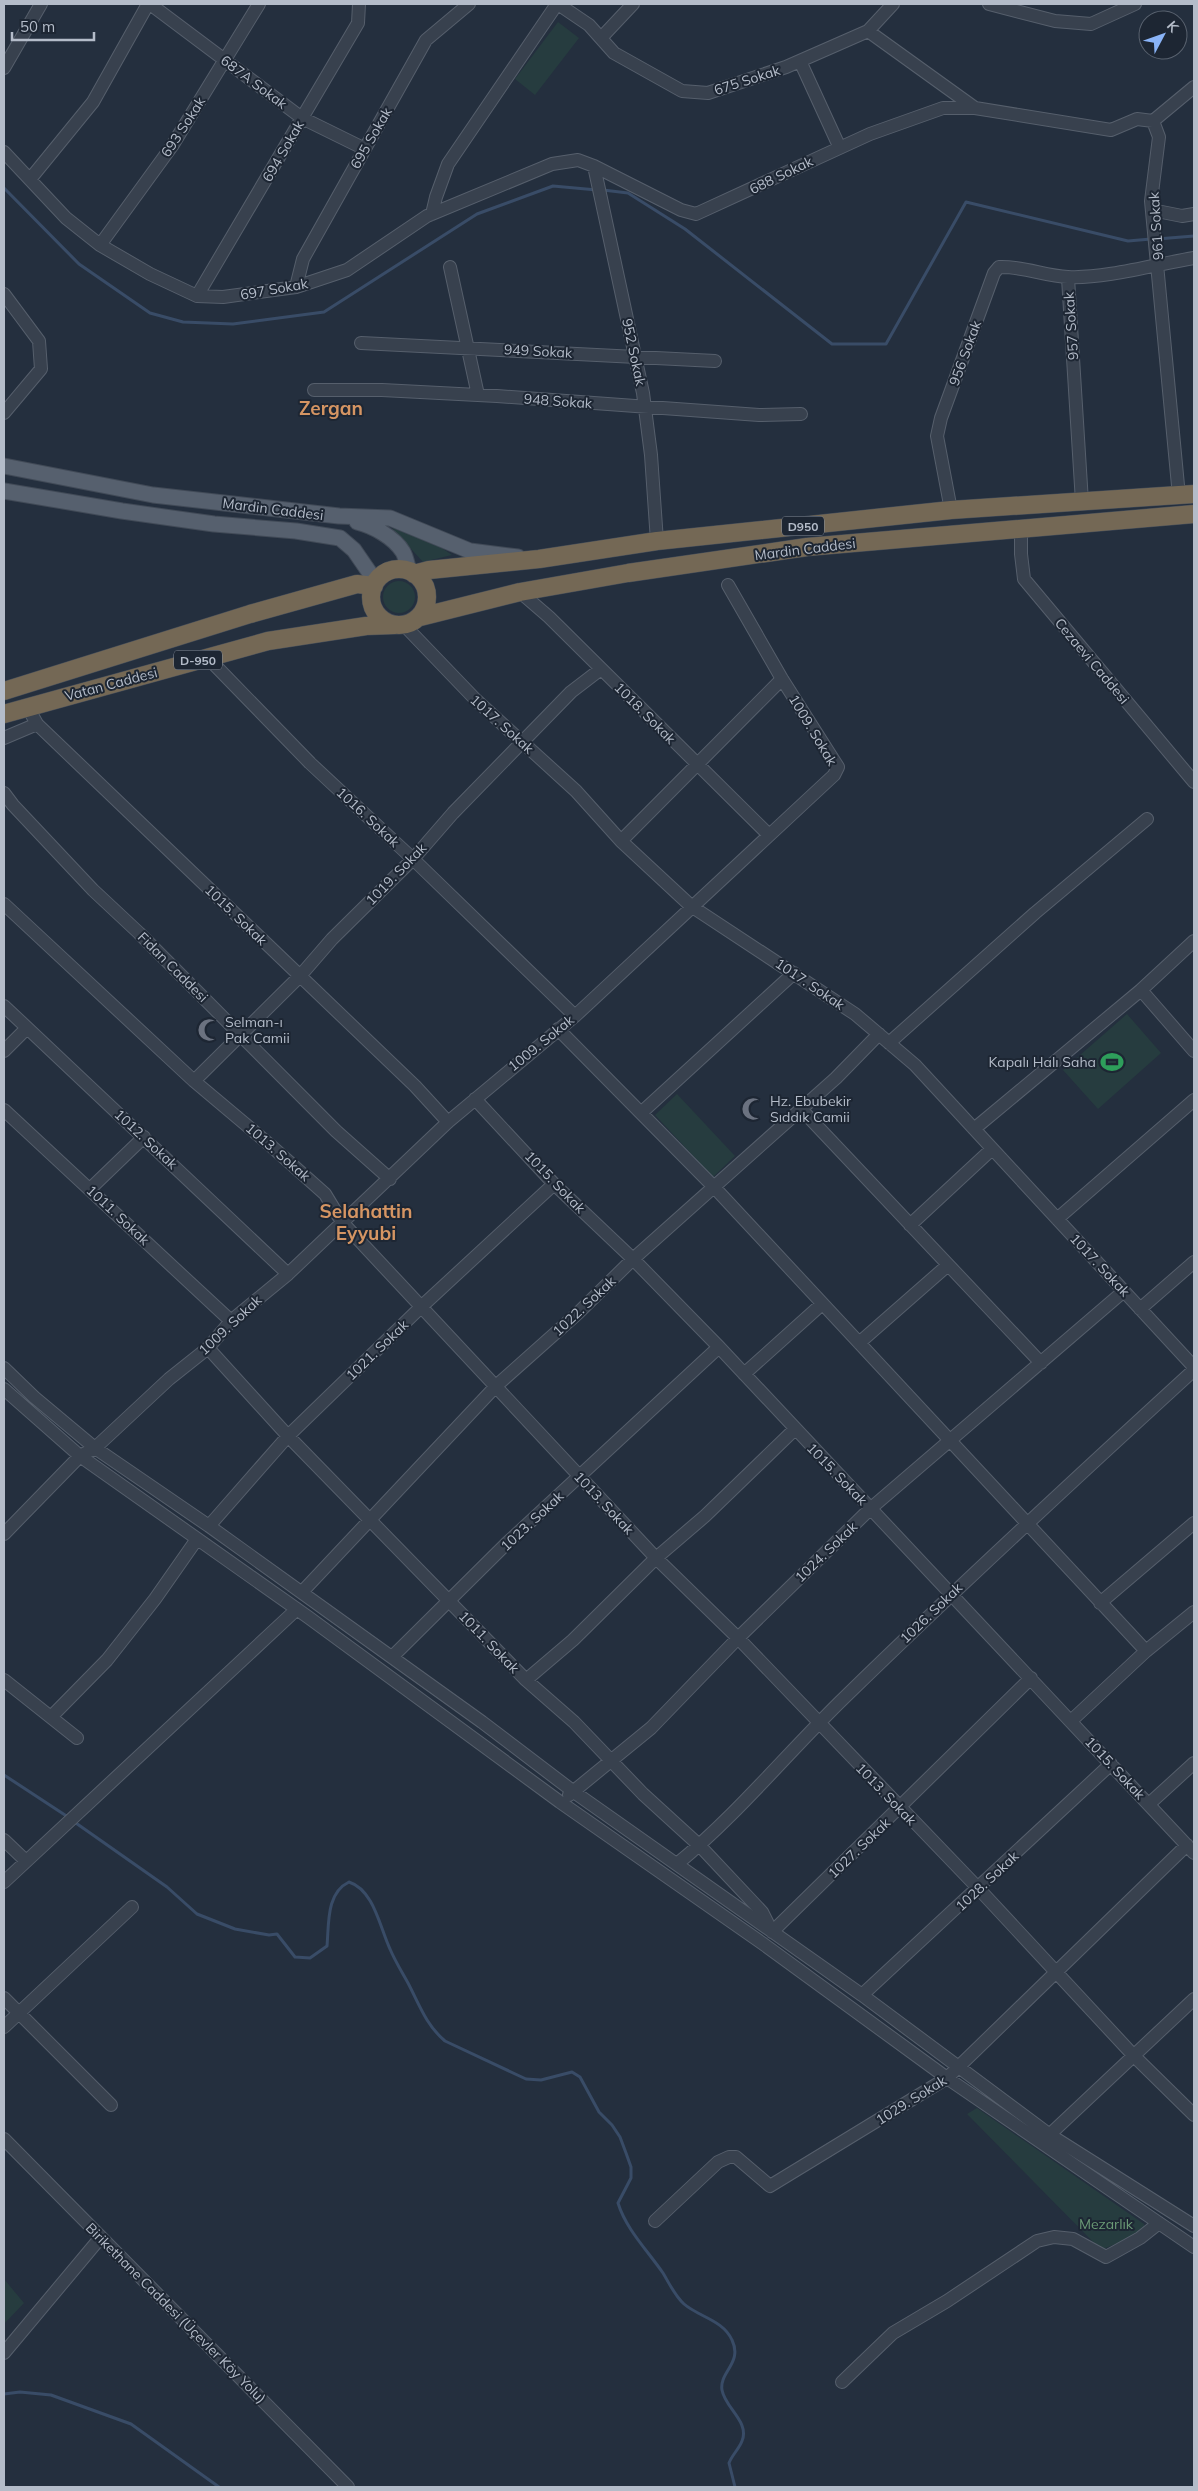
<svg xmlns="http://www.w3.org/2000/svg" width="1198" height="2491" viewBox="0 0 1198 2491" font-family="Mulish,sans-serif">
<rect width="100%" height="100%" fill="#242f3e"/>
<!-- green -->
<path fill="#263c3f" d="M558,22L579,38L535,95L515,79Z
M392,528L433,542L452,555L423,562Z
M383 597a16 16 0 1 1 32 0a16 16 0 1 1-32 0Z
M1127,1014L1161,1053L1098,1109L1063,1070Z
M677,1094L735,1156L713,1177L655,1115Z
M977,2108L1144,2224V2232L1101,2250L967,2114Z
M4,2279L24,2303L4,2324Z"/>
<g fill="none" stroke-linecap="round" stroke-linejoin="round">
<!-- stream -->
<path stroke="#394c67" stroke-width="3" d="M4,188L79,264L150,313L183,322L233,324L324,312L477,214L553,186L597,190
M603,190L628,193L685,229L832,344H886L966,202L1128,241L1151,239
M1157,239L1194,236
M4,1775L68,1817
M73,1821L167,1887L197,1914L235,1929L269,1935L277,1934L295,1957L310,1958L327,1946C329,1924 326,1893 349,1882C374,1890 380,1928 390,1949C395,1961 402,1972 408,1983C419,2004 426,2025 445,2041L526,2079L541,2080L572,2072L580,2077L599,2112L612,2125L620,2137L626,2153L631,2167V2178L618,2203C626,2229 647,2250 663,2273C669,2283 675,2296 684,2304C699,2317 723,2320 732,2340C743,2363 719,2372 722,2390C725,2408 750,2422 742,2441C739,2449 732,2455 729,2463L735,2487
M4,2394L20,2392L51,2395L131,2424L219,2487"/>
<defs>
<path id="minor" d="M150,4L302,118L365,149
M558,4L589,25L614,53L682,91L708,93L786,67L868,31L893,4
M989,4L1055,21L1091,24L1135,4
M868,31L975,108L1111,130L1137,119L1153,121L1159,137L1151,201L1179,496
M601,38L633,4
M800,61L839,146
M4,68L41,4
M1153,121L1194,87
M4,152L66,218L100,245L150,274L197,296L223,297L296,287L347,270L427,216L552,164L578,160L594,166L681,210L696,214L870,134L943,108H975
M594,166L643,393L651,455L657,541
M31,178L93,102L148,4
M1152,210L1182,216L1194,214
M432,214L436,197L448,164L557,4
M100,245L172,146L259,4
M450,267L478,395
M1068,278L1082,502
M296,287L303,259L426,40L469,4
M4,294L39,341L41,369L4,413
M197,296L358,23L359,4
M361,343L715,361
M314,390H382L497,396L759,415L801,414
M951,510L937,436L941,418L994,273L999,267C1023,266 1045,276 1068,277C1103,279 1158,264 1194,258
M1021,527V554L1024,579L1194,782
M520,592L549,617L769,835
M404,625L476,700L576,791L621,841L691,906L855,1014L915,1065L1194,1367
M207,657L310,763L413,859L575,1016
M27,706L37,724L415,1086L448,1122
M4,738L37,724
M4,793L13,805L93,890L139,933L336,1131L390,1179
M621,841L782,679
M4,904L194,1081L270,1145L325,1194L342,1222L656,1558L738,1638L978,1888L1134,2056L1194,2115
M1141,990L1194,1051
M4,1006L288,1274
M558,1029L714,1187L1146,1651
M889,1043L1035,913L1147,819
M4,1051L27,1028
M194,1081L300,976L332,939L413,859L453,813L571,692L601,669
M475,1099L554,1184L633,1259L719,1347L1194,1853
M801,1109L1041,1363
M4,1110L231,1321
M641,1113L794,973
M974,1129L1141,990L1194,941
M90,1189L144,1137
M1057,1219L1194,1100
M910,1225L992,1149
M1140,1309L1194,1262
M859,1343L948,1265
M208,1348L288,1436L526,1680L574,1722L643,1794L700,1846L762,1912L772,1932L1031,1678
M4,1368L34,1397L95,1448L209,1526L482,1722L574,1792L862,1995L1050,2135L1194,2226
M744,1374L822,1304
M4,1389L80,1456L308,1617L560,1802L762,1943L947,2078L1194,2247
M209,1526L288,1436L421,1307L554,1184
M4,1534L80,1456L95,1448L169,1379L208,1348L231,1321L288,1274L448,1122L575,1016L834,775L838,767L782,679L728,585
M302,1592L496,1386L578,1313L633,1259L836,1078L879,1034
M1100,1603L1194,1523
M392,1657L506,1544L719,1347
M4,1680L77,1738
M526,1680L573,1640L656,1558L705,1516L794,1430
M51,1717L107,1660L155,1599L197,1539
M1072,1720L1146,1651L1194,1612
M569,1795L651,1728L738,1638L870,1509L1124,1291
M1149,1804L1194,1763
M4,1840L26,1861
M677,1864C738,1814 789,1751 846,1696C960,1585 1077,1477 1194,1370
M4,1882L297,1609
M862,1995L1111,1764
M4,1998L111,2105
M4,2027L132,1907
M4,2139L348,2487
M1045,2139L1194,1999
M655,2221L718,2162L729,2157H736L770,2186L947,2078L1187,1845
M4,2353L101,2237
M842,2382L893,2333L947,2301L1037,2241L1054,2237L1073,2239L1106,2257L1140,2238L1159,2223"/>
<path id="major" d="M4,466L153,495L339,516L390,518L470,551L518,557
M4,491L122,511L214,524L296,531L340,538L354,550L376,582
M357,522C373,526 394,537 403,552C406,557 407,565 409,571"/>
<path id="highway" d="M371 597a28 28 0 1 1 56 0a28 28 0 1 1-56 0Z
M414,574L429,570L539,559L657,541L951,510L1194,494
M420,617L520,592L628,573L807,547L1194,514
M4,691L250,614L357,584L374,586
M4,714L268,641L366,626L395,625"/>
</defs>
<!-- minor casing -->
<use href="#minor" stroke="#565f6c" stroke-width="14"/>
<!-- major casing -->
<use href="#major" stroke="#414a57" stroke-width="17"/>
<!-- highway casing -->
<use href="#highway" stroke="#434c59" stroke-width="19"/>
<!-- minor -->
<use href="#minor" stroke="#38414e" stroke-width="12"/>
<!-- major -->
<use href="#major" stroke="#56606e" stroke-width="15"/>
<!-- highway -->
<use href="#highway" stroke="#746855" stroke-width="18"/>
</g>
<!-- icons -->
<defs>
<symbol id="mosque-bare" viewBox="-9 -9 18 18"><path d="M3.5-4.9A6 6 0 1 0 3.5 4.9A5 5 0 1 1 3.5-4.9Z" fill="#6b7280" stroke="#1d2633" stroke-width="2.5" paint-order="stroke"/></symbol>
<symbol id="stadium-bare" viewBox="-9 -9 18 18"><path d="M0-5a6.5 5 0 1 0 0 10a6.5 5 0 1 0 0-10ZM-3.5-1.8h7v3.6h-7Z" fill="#2e9e5b" stroke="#1d2633" stroke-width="2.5" paint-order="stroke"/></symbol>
</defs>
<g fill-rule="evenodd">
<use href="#mosque-bare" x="193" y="1014" width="32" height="32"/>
<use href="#stadium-bare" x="1096" y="1046" width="32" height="32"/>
<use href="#mosque-bare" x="737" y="1093" width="32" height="32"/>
</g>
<g text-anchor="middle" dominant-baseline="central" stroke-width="4" stroke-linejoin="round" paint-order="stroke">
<!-- shield labels -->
<g fill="#1d2633" stroke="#878f9c" stroke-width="1">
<rect x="782" y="516.5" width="42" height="19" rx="4"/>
<rect x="174" y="650.5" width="48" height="19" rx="4"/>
</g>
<g font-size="12" font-weight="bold" fill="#b4bcc9">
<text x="803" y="526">D950</text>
<text x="198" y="660">D-950</text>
</g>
<!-- street labels -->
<g font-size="14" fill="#b4bcc9" stroke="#1d2633">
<text transform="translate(747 80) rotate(-18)">675 Sokak</text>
<text transform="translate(254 82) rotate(37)">687A Sokak</text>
<text transform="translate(183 127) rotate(-57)">693 Sokak</text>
<text transform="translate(371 138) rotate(-60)">695 Sokak</text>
<text transform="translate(283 151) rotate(-60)">694 Sokak</text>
<text transform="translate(781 175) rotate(-26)">688 Sokak</text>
<text transform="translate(1156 226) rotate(-94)">961 Sokak</text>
<text transform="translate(274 289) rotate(-10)">697 Sokak</text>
<text transform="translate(1071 326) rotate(-94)">957 Sokak</text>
<text transform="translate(538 351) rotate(3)">949 Sokak</text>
<text transform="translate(634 352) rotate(78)">952 Sokak</text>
<text transform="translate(965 353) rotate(-70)">956 Sokak</text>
<text transform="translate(558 401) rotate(4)">948 Sokak</text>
<text transform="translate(273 509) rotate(7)">Mardin Caddesi</text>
<text transform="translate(805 549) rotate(-7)">Mardin Caddesi</text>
<text transform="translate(1092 661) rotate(50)">Cezaevi Caddesi</text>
<text transform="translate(111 684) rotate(-15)">Vatan Caddesi</text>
<text transform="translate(645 713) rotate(45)">1018. Sokak</text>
<text transform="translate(502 724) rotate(42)">1017. Sokak</text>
<text transform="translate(813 730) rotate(59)">1009. Sokak</text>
<text transform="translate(368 817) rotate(43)">1016. Sokak</text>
<text transform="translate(396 874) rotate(-46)">1019. Sokak</text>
<text transform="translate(236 915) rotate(44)">1015. Sokak</text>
<text transform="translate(173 967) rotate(45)">Fidan Caddesi</text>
<text transform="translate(810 984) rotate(34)">1017. Sokak</text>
<text transform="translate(541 1043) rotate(-39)">1009. Sokak</text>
<text transform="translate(146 1139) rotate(43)">1012. Sokak</text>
<text transform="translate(278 1152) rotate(41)">1013. Sokak</text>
<text transform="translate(555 1182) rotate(46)">1015. Sokak</text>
<text transform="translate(118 1215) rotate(43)">1011. Sokak</text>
<text transform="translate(1100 1265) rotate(47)">1017. Sokak</text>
<text transform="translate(584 1306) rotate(-43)">1022. Sokak</text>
<text transform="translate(230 1325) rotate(-43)">1009. Sokak</text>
<text transform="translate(377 1350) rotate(-44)">1021. Sokak</text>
<text transform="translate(837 1474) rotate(46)">1015. Sokak</text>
<text transform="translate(604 1503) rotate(47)">1013. Sokak</text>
<text transform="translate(532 1521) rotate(-43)">1023. Sokak</text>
<text transform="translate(826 1552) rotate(-44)">1024. Sokak</text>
<text transform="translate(931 1613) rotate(-44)">1026. Sokak</text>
<text transform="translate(489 1642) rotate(46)">1011. Sokak</text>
<text transform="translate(1115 1768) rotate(47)">1015. Sokak</text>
<text transform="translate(886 1794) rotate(46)">1013. Sokak</text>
<text transform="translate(859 1848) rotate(-44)">1027. Sokak</text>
<text transform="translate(987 1881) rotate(-43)">1028. Sokak</text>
<text transform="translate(911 2100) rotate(-32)">1029. Sokak</text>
<text transform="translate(176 2313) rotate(45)">Birikethane Caddesi (Üçevler Köy Yolu)</text>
</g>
<!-- poi labels -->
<g font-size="14" fill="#b4bcc9" stroke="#1d2633" text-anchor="start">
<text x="225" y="1022">Selman-ı<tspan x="225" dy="16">Pak Camii</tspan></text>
<text x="1096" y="1062" text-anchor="end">Kapalı Halı Saha</text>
<text x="770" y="1101">Hz. Ebubekir<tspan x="770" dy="16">Sıddık Camii</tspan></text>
</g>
<!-- park labels -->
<g font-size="14" fill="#6b9a76" stroke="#1d2633">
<text x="1106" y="2224">Mezarlık</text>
</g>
<!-- district labels -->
<g font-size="19" font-weight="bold" fill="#d59563" stroke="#1d2633">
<text x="331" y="408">Zergan</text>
<text x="366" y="1211">Selahattin<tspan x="366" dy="22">Eyyubi</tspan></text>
</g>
</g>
<!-- border -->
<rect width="1198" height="2491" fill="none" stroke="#b4bcc9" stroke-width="10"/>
<!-- north arrow -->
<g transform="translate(1163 35) rotate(49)"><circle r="24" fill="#1d2633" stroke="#59626f"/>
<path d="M0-4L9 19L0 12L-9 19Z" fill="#8ab4f8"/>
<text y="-8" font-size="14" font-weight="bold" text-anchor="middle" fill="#b4bcc9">K</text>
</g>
<!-- scale -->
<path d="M12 32v8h82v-8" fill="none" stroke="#b4bcc9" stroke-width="2.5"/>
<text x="20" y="32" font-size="15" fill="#b4bcc9" stroke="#1d2633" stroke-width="4" paint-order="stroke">50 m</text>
</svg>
